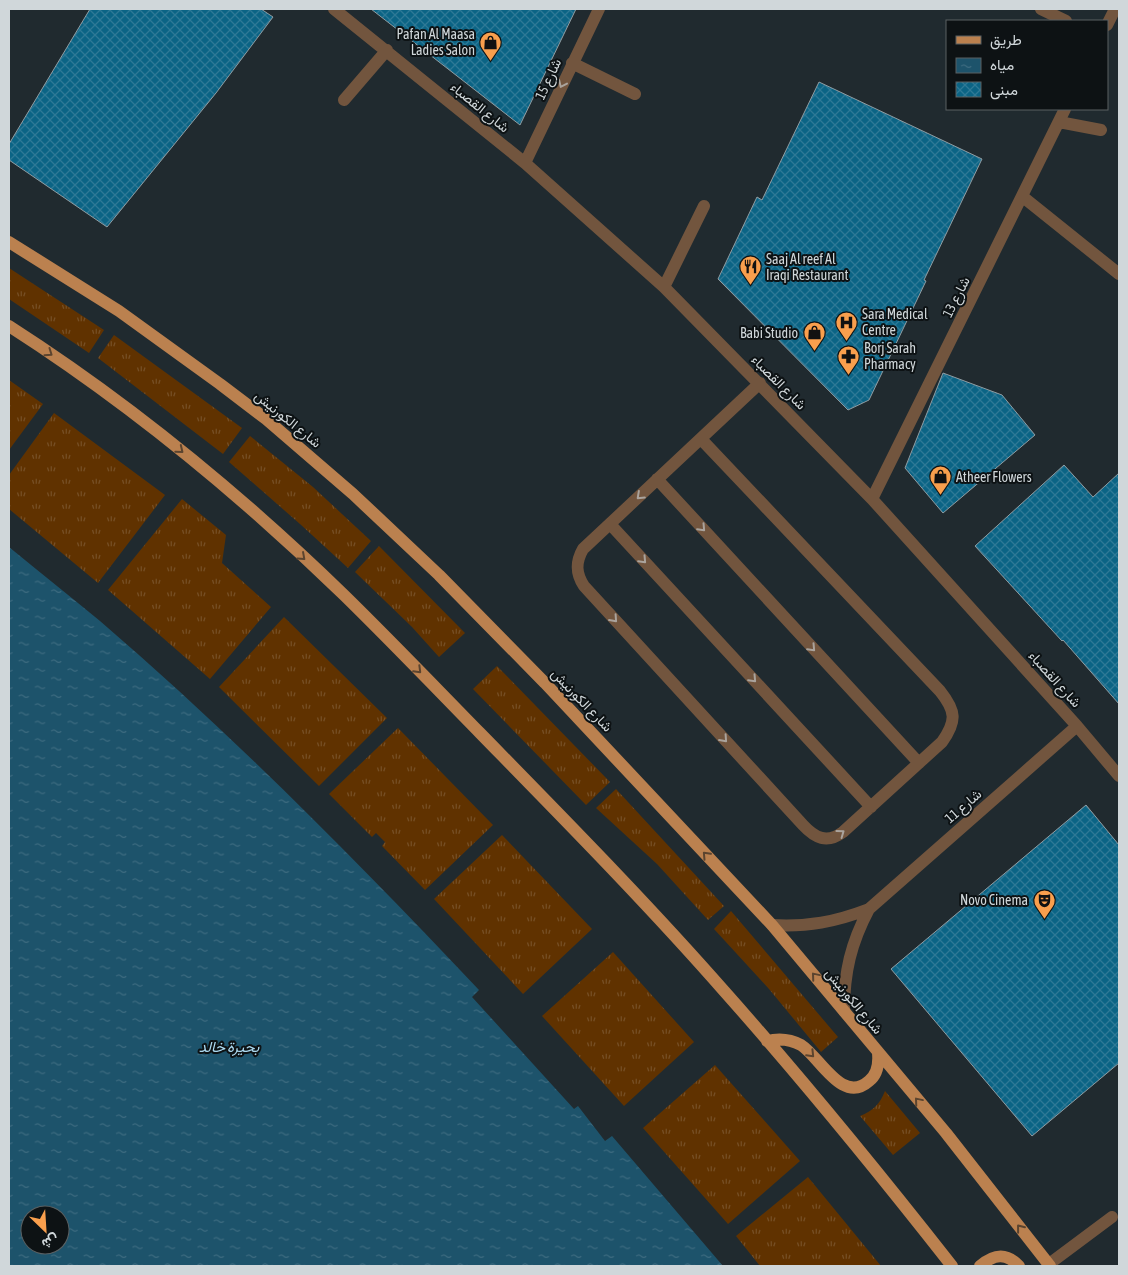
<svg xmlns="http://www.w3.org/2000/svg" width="1128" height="1275" viewBox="0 0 1128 1275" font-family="'Asap Condensed',Vazirmatn,sans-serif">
<defs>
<pattern id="grass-tufts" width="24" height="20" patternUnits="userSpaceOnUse" patternTransform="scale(1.25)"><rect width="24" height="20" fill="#603200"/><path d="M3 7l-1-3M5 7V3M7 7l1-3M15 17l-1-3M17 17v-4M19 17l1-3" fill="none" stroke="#764f25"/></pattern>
<pattern id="water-ripples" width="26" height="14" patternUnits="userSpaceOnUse" patternTransform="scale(1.25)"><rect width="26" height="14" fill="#1d536b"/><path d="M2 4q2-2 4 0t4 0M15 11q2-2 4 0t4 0" fill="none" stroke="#3d6b80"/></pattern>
<pattern id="building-cross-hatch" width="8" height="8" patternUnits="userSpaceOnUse" patternTransform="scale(1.25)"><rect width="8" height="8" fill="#0b6485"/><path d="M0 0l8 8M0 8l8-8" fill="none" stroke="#2e7996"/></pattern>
</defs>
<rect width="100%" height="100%" fill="#202a2f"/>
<!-- grass -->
<path fill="url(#grass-tufts)" d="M9,268L104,330L89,353L9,299Z
M114,335L242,428L223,454L98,358Z
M9,380L43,404L9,450Z
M54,413L165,495L98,583L9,509V475Z
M250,436L313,487L371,541L348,568L300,524L229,462Z
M182,499L226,535L222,563L271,607L210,679L108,590Z
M379,546L465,633L439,657L412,627L355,572Z
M284,617L387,718L319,786L219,687Z
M497,666L610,782L586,805L473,689Z
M398,728L493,825L425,890L382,846L385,842L376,833L372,837L329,794Z
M616,789L724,906L708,920L657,864L596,808Z
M502,835L592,929L523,994L434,899Z
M731,911L838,1037L821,1052L769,989L714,929Z
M613,952L694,1042L624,1106L542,1016Z
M715,1065L800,1161L728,1224L643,1128Z
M885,1091L920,1133L893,1155L860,1116C873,1111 880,1104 885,1091Z
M808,1177L881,1266H760L736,1236Z"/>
<!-- water -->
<path fill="url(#water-ripples)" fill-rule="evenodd" d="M9,547C39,572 70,596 100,621C234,736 358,862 479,990L472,997L574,1109L578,1106L605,1141L612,1136L723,1266H9ZM30,1215H60V1245H30Z"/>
<!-- building -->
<path fill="url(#building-cross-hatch)" stroke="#8f9ca2" d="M90,9H261L273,17L216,93L107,227L9,160V144Z
M371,9H576L520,125Z
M819,82L982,159L924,280L926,281L869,400L848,410L718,279L757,197L762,200Z
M943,373L1002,395L1035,435L943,513L905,468Z
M1064,465L1093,497L1119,473V704L1063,640L1062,641L975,546Z
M1086,805L1119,845V1063L1032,1136L891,969Z"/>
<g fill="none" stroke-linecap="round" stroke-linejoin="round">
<!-- minor -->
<path stroke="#72553e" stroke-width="12" d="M334,9L525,163L664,287L872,499L1077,726L1119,776
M1041,9L1066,21
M1107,25L1115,9
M572,63L635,94
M344,100L387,50
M1059,122L1101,130
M525,163L599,9
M1023,197L1119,274
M664,287L704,206
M701,439L940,691C956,711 957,721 942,742L843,832C827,844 815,838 803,825L584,586C576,574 575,563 583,549L760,383
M657,479L919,763
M872,499L1065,109
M610,524L871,807
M772,925C808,927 835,922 869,909L1077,726
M844,1011C844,972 851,943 869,909
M1049,1264L1112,1217"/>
<!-- major -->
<path stroke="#bb814f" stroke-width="12" d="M9,242L119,311L220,384L266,419L353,494L439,575L545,683L772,925L946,1133L1050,1266
M9,326C129,403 241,495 344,595C390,640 435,687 480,733C563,818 647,903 725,992C804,1081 879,1173 952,1266
M767,1041C779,1038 790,1039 801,1045C820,1057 842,1105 869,1081C878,1074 879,1064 878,1053
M980,1266C994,1254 1006,1252 1019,1266"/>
</g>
<!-- one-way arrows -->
<defs><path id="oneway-chevron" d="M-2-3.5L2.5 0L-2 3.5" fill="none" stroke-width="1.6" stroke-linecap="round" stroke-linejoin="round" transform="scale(1.25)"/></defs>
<g stroke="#aaa39c">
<use href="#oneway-chevron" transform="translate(562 84) rotate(115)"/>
<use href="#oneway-chevron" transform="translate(640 496) rotate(137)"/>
<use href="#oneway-chevron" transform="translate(702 528) rotate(47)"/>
<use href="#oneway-chevron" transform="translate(643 560) rotate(47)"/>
<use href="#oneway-chevron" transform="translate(614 619) rotate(48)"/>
<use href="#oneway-chevron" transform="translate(812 648) rotate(47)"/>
<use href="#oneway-chevron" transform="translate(753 679) rotate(47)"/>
<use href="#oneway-chevron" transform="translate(724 739) rotate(48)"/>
<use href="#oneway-chevron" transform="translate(841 833) rotate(-36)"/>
</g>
<g stroke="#5b442f">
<use href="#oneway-chevron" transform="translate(49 353) rotate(35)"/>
<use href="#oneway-chevron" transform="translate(180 450) rotate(39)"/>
<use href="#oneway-chevron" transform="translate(302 557) rotate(42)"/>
<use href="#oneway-chevron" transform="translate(418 670) rotate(45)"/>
<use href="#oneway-chevron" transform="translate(706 855) rotate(-133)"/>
<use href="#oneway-chevron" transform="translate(815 976) rotate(-130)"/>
<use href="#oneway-chevron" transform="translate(811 1054) rotate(46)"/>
<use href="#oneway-chevron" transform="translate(918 1101) rotate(-130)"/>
<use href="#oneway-chevron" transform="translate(1020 1228) rotate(-128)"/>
</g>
<!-- icons -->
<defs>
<symbol id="shop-pin" viewBox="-11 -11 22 30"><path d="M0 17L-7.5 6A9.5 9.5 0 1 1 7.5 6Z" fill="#f99f4d" stroke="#0d1214"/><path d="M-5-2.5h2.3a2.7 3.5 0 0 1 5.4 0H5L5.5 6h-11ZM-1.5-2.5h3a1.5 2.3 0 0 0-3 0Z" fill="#111"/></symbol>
<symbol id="restaurant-pin" viewBox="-11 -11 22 30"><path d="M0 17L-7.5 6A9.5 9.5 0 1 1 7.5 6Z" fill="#f99f4d" stroke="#0d1214"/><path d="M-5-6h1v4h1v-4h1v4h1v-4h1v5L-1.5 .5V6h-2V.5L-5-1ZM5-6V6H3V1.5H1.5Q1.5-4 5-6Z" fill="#111"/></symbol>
<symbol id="hospital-pin" viewBox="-11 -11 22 30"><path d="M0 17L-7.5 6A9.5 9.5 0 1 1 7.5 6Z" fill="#f99f4d" stroke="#0d1214"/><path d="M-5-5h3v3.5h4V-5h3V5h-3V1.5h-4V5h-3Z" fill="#111"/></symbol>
<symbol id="pharmacy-pin" viewBox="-11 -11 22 30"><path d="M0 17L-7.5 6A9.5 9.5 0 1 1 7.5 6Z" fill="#f99f4d" stroke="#0d1214"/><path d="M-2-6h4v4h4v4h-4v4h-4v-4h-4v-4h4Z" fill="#111"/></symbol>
<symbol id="theatre-pin" viewBox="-11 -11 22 30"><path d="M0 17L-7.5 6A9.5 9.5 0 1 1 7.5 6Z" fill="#f99f4d" stroke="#0d1214"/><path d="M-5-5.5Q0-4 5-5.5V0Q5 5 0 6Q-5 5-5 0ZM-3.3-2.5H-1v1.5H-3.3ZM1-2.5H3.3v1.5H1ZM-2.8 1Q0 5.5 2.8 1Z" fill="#111"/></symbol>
</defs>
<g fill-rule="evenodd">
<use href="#shop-pin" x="478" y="30" width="25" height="34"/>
<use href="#restaurant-pin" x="738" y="254" width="25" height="34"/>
<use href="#hospital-pin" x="834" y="310" width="25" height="34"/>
<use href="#shop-pin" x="802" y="320" width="25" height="34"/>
<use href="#pharmacy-pin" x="836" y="344" width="25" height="34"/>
<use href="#shop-pin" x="928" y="464" width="25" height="34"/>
<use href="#theatre-pin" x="1032" y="888" width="25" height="34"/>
</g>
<g text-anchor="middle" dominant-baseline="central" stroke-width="4" stroke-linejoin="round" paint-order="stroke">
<!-- poi labels -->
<g font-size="14" fill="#d0d7da" stroke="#0d1214" text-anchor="start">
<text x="475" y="34" text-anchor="end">Pafan Al Maasa<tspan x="475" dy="16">Ladies Salon</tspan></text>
<text x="766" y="259">Saaj Al reef Al<tspan x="766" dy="16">Iraqi Restaurant</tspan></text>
<text x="862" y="314">Sara Medical<tspan x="862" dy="16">Centre</tspan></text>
<text x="798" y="333" text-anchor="end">Babi Studio</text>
<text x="864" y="348">Borj Sarah<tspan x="864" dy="16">Pharmacy</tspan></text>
<text x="956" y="477">Atheer Flowers</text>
<text x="1028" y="900" text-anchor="end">Novo Cinema</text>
</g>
<!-- street labels -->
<g font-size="14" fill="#d0d7da" stroke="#0d1214">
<text transform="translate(548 79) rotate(-65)">شارع 15</text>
<text transform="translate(480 107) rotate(39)">شارع القصباء</text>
<text transform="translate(956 297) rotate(-63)">شارع 13</text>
<text transform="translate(779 382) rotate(45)">شارع القصباء</text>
<text transform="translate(288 419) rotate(39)">شارع الكورنيش</text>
<text transform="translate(1055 679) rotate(48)">شارع القصباء</text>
<text transform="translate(582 700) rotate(46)">شارع الكورنيش</text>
<text transform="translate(963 806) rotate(-41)">شارع 11</text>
<text transform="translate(854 1001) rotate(50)">شارع الكورنيش</text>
</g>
<!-- water labels -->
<g font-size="15" font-style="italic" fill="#acdaf1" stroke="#0d1214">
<text x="229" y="1046">بحيرة خالد</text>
</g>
</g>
<!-- border -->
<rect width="1128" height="1275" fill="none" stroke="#d0d7da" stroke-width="20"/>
<!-- legend -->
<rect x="946" y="20" width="162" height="90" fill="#0d1214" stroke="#5b6163"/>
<rect x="956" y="36" width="25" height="8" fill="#bb814f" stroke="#5b6163"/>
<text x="990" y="45" font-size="15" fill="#d0d7da">طريق</text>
<rect x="956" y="58" width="25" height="15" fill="url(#water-ripples)" stroke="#5b6163"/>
<text x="990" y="70" font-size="15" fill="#d0d7da">مياه</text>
<rect x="956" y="82" width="25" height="15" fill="url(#building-cross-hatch)" stroke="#5b6163"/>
<text x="990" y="95" font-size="15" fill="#d0d7da">مبنى</text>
<!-- north arrow -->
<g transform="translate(45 1230) rotate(155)"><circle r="24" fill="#0d1214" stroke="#5b6163"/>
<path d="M0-4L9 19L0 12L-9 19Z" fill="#f99f4d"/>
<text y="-8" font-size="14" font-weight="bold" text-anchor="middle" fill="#d0d7da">ش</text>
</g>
</svg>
